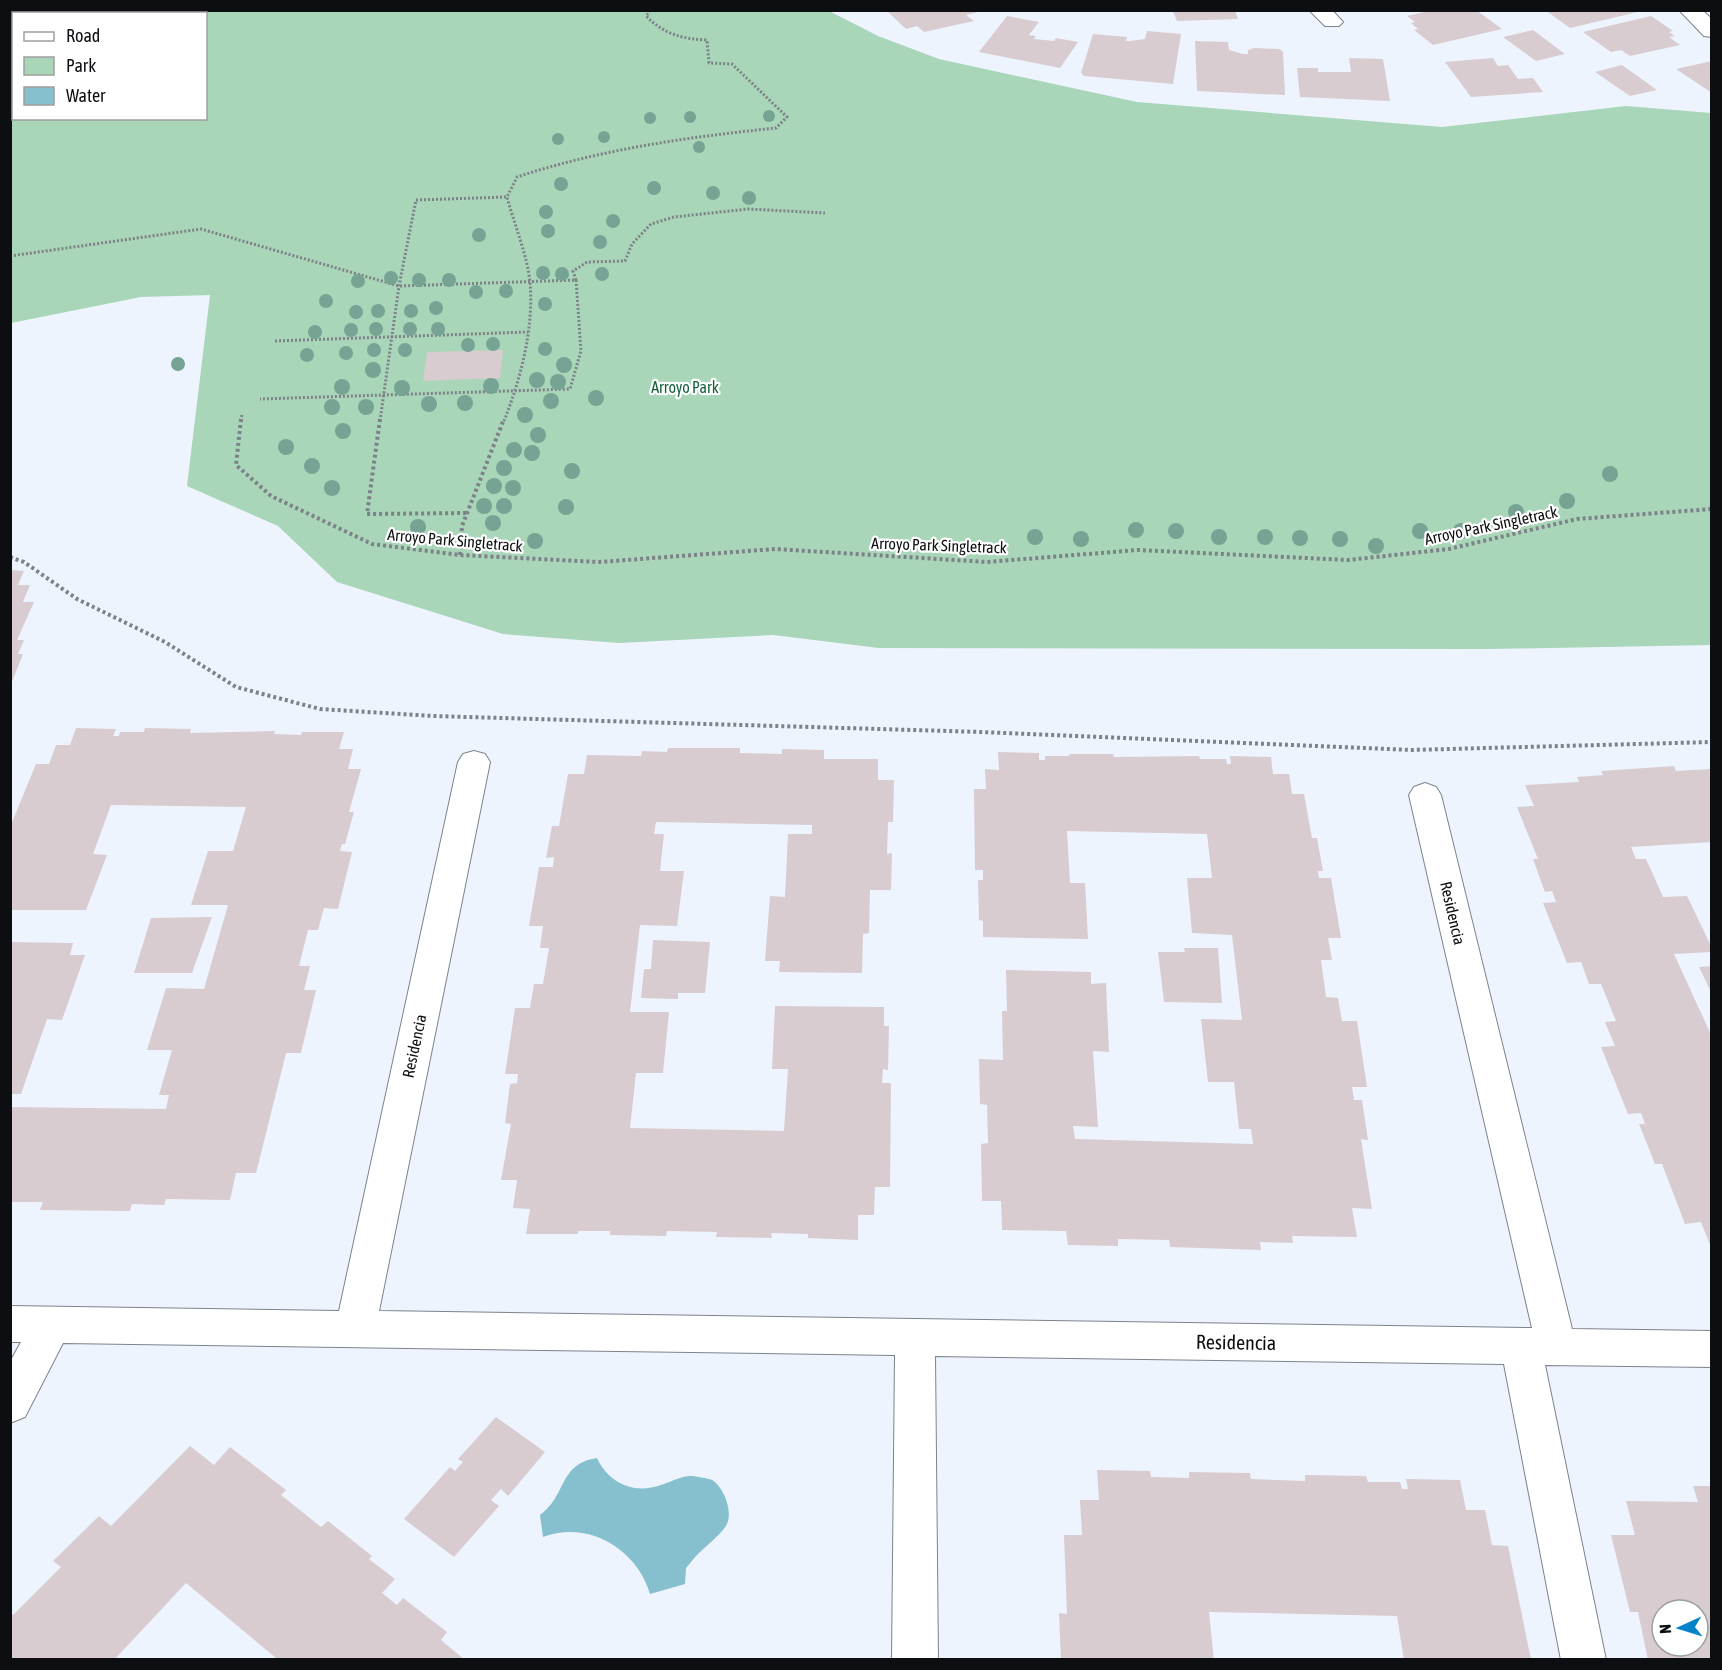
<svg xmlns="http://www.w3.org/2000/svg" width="1722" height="1670" viewBox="0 0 1722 1670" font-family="'Asap Condensed',sans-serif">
<rect width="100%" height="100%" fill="#edf4fd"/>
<!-- green -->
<path fill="#a9d5b9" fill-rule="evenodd" d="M11,11H829L878,36L939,59L1137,102L1442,127L1626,106L1711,113V645L1490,649L879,648L773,635L619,643L503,634L337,582L278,526L187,486L210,295L141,297L11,323ZM14,14H206V118H14Z"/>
<!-- water -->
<path fill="#86c0ce" d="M597,1458C608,1482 632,1494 658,1486C669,1483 681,1475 693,1476C698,1477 707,1478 712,1480C724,1487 734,1513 726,1526C719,1537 700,1550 691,1562L686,1568L685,1584L650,1594C637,1549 588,1520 543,1537L540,1515C567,1496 558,1464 597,1458Z"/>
<!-- building -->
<path fill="#d8ccd1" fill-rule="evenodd" d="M886,10H976L978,12L966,15L974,21L924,32L917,26L906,29Z
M1178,10H1235L1238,19L1177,21L1173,12Z
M1433,10H1476L1502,29L1433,45L1414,30L1418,29L1411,23L1415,22L1407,16Z
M1545,10H1642V11L1570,28Z
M1007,16L1039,22L1029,35L1036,36L1034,39L1054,41L1056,38L1078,42L1060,68L979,52Z
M1651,16L1673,31L1669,32L1675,36L1669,37L1680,45L1630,56L1621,50L1611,52L1583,32Z
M1533,30L1565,54L1536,61L1503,37Z
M1147,31L1181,34L1173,84L1084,76L1081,73L1093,34L1127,37L1126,41H1130L1145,39Z
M1195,41L1228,42L1229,50L1243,54H1248V50L1254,48L1280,49L1283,52L1285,95L1197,91Z
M1349,58L1383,59L1390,101L1300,97L1297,68H1318V72H1351Z
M1493,58L1498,66L1508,65L1518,79L1533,78L1543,92L1471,97L1445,62Z
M1712,61V93L1676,69Z
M1622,65L1657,90L1630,96L1595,72Z
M503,350L500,378L423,381L427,352Z
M10,570L24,571L18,585H30L23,602H34L17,640H24L18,654H23L11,684Z
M76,728L116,729L113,736H119L120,732H144L145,728L191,729L190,733L275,731L274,734L301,735L302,732H344L339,749H353L348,769H361L349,812H354L345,844H342L340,851L352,852L338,909L324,908L318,930H308L299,966H310L304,990H316L301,1053H286L256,1173H236L230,1200L166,1199L164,1205L132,1204L130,1211L40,1210L43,1202H10V1107L166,1109L169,1095H159L172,1050H147L166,988L204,989L228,905H191L208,851H233L246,807L111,805L93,854L107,855L86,910H10V827L36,764H49L56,745H70Z
M668,748H740V753L782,754V749L824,750V759H878V780H894L893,822H888L887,854L892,853L891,890H870L869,933L863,934L862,973L779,972L780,961H765L770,896L785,897L788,834H812V825L656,822L654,834H664L660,871H684L677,926L640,925L630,1012H669L663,1073H636L630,1128L784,1131L788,1069H772L775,1006L884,1007V1026H889L888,1070L883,1069L882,1083H891L890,1187H875L874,1215H858V1240L808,1238V1234L771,1233L772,1238L716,1237L717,1232L667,1231L666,1236L610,1235V1231H578V1234H526L530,1209L513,1208L517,1180H501L511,1124L505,1123L510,1084L517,1083L518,1074H505L515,1008H530L534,984H543L549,948H540L543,926H529L539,867H553L554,857L546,858L552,826H559L568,774H584L587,755L641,756L642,751L667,752Z
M998,752L1039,753V760H1045V756H1069L1070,754H1113L1114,757L1199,756L1200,759H1226L1227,764H1231L1230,756L1271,757L1273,774H1289L1292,794H1304L1312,838H1317L1323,871H1318L1319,878H1331L1341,938H1328L1332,960H1321L1326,997L1338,998L1342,1021H1357L1367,1087H1352L1354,1100H1362L1368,1140L1361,1139L1372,1209L1352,1208L1357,1237L1292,1236L1293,1243L1260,1242L1261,1250L1170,1247L1169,1240L1118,1239V1246L1068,1245L1066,1231L1002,1230L1001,1201H982L981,1144L988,1143L987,1105L980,1104L979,1059L1003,1060L1002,1011H1007L1006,970L1091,972V984L1106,983L1109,1052L1093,1051L1098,1127L1073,1126L1075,1139L1253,1144L1251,1129H1239L1234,1082H1208L1201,1019L1242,1020L1232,935L1192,933L1187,878H1212L1207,834L1067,831L1070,883H1085L1088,939L983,937V921L979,920L978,880H983V870H975L974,789H986L985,769L999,770Z
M1674,766L1676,771L1712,769V842L1631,847L1636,859H1646L1663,897L1687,896L1712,948V952L1674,954L1712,1037L1711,1247L1701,1222L1685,1224L1662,1164H1655L1639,1124H1645L1641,1113L1628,1114L1601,1047L1615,1046L1605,1022L1616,1021L1601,984H1589L1581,962L1567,963L1543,903L1556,902L1552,891L1545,892L1533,859H1538L1517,807L1534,806L1525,785L1579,782L1577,777L1603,775L1601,771Z
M212,917L192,973H134L151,918Z
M653,940L710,942L705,993H678V999L641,998L644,969H651Z
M10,942L73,943L70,955H85L62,1020L47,1019L21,1094H10Z
M1184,948H1218L1222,1003L1164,1002L1158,952H1185Z
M1712,966V994L1699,967Z
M496,1417L545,1452L508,1496L501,1489L491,1500L499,1506L454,1557L404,1519L450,1467L455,1471L463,1462L458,1459Z
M190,1446L214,1465L230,1447L286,1490L281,1495L321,1527L328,1521L372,1556L369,1559L395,1579L382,1593L397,1605L403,1598L447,1632L441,1640L465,1660H275L276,1658L186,1583L114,1660H10V1612L13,1615L61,1567L53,1561L99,1516L111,1526Z
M1097,1470L1150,1471L1151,1477L1189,1478V1472L1250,1473L1251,1479L1305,1481V1475L1366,1476L1368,1482H1400L1402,1489H1408L1406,1479L1460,1480L1466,1510H1485L1492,1545L1508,1546L1531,1660H1404L1397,1616L1209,1612L1214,1660H1061L1059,1613L1067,1614L1064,1535H1082L1080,1500H1099Z
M1693,1486H1712V1660H1648L1638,1612H1630L1611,1535H1635L1626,1501L1698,1502ZM1662,1610H1698V1646H1662Z"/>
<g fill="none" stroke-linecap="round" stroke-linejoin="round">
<defs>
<path id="minor" d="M1309,10H1332L1343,22L1339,26H1325Z
M1679,10H1702L1712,19V37L1704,36Z
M474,751L485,754L490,762L379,1311L1532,1328L1409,795L1414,787L1425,783L1436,787L1441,795L1572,1329L1712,1331V1367L1545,1365L1606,1660H1561L1504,1364L935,1356L938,1660H892L895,1355L63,1343L25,1417L10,1423V1362L21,1342H10V1306L339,1311L458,762L463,754Z"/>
</defs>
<!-- minor casing -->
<use href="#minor" stroke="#7d838b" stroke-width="2"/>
<!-- path-far1 -->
<path stroke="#7d8288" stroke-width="3" stroke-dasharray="2 2" stroke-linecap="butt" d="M193,14L203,10
M10,99L14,97
M10,256L201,229L399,286L576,280L581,351L570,389L260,399
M576,280L573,271L587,262L625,261L632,244L651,224L674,217L748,209L825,213
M275,341L528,332
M241,421L242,414
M380,421L399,286L416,200L507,197
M504,421C521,378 534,328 530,282C527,254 514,224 507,197L517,177C602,149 688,137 776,128L787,117L732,64L709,63L707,40C682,39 664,34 646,16L651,10"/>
<!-- path -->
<path stroke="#7d8288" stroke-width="4" stroke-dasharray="3 3" stroke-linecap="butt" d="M241,419L236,465L271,496L372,544L460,555L599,562L775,549L987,562L1138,550L1348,560L1449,549L1577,519L1712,509
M380,419L367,514L467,513
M460,555L462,526L504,419
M10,557L24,562L77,599L165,642L236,687L320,709L433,716L982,732L1411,750L1712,742"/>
<!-- minor -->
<use href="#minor" fill="#fff" fill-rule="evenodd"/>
</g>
<!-- trees -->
<g fill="#76a393">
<circle cx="769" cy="116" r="6"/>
<circle cx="690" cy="117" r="6"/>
<circle cx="650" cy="118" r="6"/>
<circle cx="604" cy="137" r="6"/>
<circle cx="558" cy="139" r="6"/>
<circle cx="699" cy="147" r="6"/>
<circle cx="561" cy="184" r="7"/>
<circle cx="654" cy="188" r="7"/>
<circle cx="713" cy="193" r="7"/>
<circle cx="749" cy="198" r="7"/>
<circle cx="546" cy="212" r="7"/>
<circle cx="613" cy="221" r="7"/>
<circle cx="548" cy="231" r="7"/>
<circle cx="479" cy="235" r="7"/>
<circle cx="600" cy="242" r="7"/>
<circle cx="543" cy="273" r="7"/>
<circle cx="562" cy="274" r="7"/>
<circle cx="602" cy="274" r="7"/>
<circle cx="391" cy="278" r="7"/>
<circle cx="419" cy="280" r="7"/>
<circle cx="449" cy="280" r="7"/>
<circle cx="358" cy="281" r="7"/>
<circle cx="506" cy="291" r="7"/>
<circle cx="476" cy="292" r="7"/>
<circle cx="326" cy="301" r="7"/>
<circle cx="545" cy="304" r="7"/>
<circle cx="436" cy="308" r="7"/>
<circle cx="378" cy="311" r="7"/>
<circle cx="411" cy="311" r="7"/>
<circle cx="356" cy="312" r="7"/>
<circle cx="376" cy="329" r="7"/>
<circle cx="410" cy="329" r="7"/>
<circle cx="438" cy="329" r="7"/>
<circle cx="351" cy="330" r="7"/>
<circle cx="315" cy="332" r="7"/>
<circle cx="493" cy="344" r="7"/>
<circle cx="468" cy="345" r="7"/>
<circle cx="545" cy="349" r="7"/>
<circle cx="374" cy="350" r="7"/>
<circle cx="405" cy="350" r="7"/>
<circle cx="346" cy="353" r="7"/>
<circle cx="307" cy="355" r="7"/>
<circle cx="178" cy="364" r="7"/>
<circle cx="564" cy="365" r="8"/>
<circle cx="373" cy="370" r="8"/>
<circle cx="537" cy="380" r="8"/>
<circle cx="558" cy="382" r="8"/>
<circle cx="491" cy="386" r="8"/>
<circle cx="342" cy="387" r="8"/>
<circle cx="402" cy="388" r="8"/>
<circle cx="596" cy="398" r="8"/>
<circle cx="551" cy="401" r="8"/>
<circle cx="465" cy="403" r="8"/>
<circle cx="429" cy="404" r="8"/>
<circle cx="332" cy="407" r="8"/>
<circle cx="366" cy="407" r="8"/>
<circle cx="525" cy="415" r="8"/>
<circle cx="343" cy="431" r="8"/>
<circle cx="538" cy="435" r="8"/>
<circle cx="286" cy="447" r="8"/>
<circle cx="514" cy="450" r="8"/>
<circle cx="532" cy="453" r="8"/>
<circle cx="312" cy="466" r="8"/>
<circle cx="504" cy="468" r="8"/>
<circle cx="572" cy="471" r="8"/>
<circle cx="1610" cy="474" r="8"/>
<circle cx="494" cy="486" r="8"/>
<circle cx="332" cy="488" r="8"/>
<circle cx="513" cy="488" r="8"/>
<circle cx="1567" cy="501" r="8"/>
<circle cx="484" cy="506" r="8"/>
<circle cx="504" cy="506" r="8"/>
<circle cx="566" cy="507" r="8"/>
<circle cx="1516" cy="512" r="8"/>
<circle cx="493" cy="523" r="8"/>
<circle cx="418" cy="527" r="8"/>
<circle cx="1136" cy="530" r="8"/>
<circle cx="1176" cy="531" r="8"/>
<circle cx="1420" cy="531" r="8"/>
<circle cx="1461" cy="531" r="8"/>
<circle cx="1035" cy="537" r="8"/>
<circle cx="1219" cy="537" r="8"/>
<circle cx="1265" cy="537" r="8"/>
<circle cx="1300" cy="538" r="8"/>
<circle cx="1081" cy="539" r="8"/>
<circle cx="1340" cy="539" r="8"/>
<circle cx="535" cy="541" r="8"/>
<circle cx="1376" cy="546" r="8"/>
</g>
<g text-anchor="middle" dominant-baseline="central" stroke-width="4.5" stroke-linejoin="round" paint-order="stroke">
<!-- park labels -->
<g font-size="16" fill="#15603c" stroke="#fff">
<text x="685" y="387">Arroyo Park</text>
</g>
<!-- street labels -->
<g font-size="16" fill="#0c0e11" stroke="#fff">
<text transform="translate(1491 525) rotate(-12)">Arroyo Park Singletrack</text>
<text transform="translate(455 540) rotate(5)">Arroyo Park Singletrack</text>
<text transform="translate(939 545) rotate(2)">Arroyo Park Singletrack</text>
<text transform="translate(1453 913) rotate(77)">Residencia</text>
<text transform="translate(414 1046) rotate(-78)">Residencia</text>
</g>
<!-- near-street labels -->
<g font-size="20" fill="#0c0e11" stroke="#fff">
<text transform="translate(1236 1342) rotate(1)">Residencia</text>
</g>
</g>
<!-- border -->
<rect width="1722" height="1670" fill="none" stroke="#0c0e11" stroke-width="24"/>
<!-- legend -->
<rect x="12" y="12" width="195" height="108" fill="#ffffff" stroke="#9e9fa0" stroke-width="1.5"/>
<rect x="24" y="32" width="30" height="9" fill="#ffffff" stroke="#9e9fa0" stroke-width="1.5"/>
<text x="66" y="42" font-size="18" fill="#0c0e11">Road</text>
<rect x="24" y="57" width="30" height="18" fill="#a9d5b9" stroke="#9e9fa0" stroke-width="1.5"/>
<text x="66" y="72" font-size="18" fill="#0c0e11">Park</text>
<rect x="24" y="87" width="30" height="18" fill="#86c0ce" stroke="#9e9fa0" stroke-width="1.5"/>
<text x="66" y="102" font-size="18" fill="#0c0e11">Water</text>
<!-- north arrow -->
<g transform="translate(1680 1628) rotate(266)"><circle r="28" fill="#ffffff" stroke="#9e9fa0" stroke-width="1.5"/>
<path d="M0-4.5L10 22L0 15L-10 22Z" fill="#0682ca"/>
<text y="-9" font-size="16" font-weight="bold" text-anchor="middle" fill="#0c0e11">N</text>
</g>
</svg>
